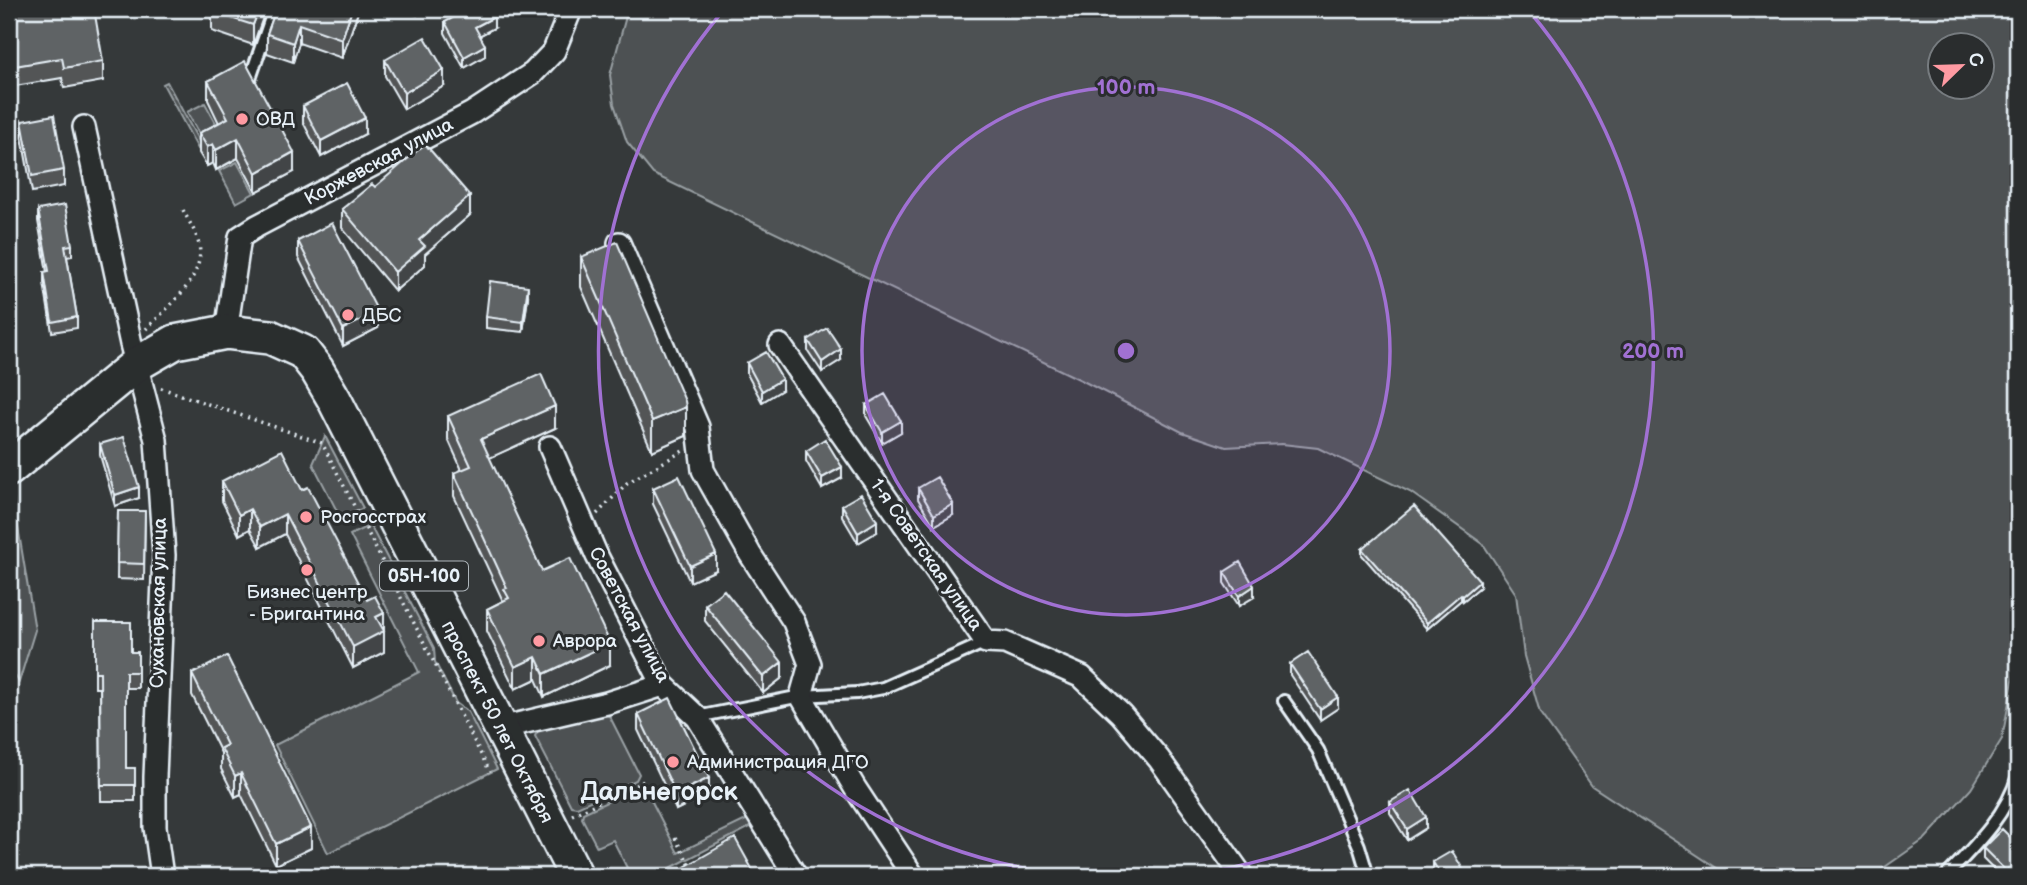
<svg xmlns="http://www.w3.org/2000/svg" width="2027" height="885" viewBox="0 0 2027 885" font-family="'Balsamiq Sans',sans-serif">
<rect width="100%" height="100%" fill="#35393a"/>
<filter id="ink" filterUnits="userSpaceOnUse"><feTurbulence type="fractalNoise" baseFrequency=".0143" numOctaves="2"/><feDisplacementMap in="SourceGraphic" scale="14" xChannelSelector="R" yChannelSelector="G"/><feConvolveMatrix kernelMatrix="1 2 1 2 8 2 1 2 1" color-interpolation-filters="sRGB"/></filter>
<g filter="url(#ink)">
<!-- green -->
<path fill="#4d5152" stroke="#9aa1a5" stroke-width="2" fill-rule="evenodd" d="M628,9H2018V654L2002,739L1971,789L1925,839L1872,876H1733L1726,874L1592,786L1540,713L1524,656L1516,594L1483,544L1410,492L1318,448L1282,444L1226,447L1182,432L1081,380L653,174L627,142L614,104L610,75ZM1940,46H1982V88H1940Z
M167,82L202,147L198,149L163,84Z
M205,103L223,136L205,145L187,112Z
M237,162L254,193L236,203L219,171Z
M325,436L363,508L341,519L313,464Z
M12,491L35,630L19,682L9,666V493Z
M370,525L434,648L435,662L456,703L468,712L497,769L328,853L275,745L419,672L350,535Z
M602,712L610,717L639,774L636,780L577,807L571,806L535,736L538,730Z
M639,787L645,788L678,853L752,817L756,824L655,876H631L613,840L597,847L582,818L583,813Z"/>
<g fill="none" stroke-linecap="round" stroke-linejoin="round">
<defs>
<path id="service" d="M251,76L274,9
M1284,701L1318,750L1359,846L1368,876
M697,717L801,696L857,693L883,688L986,642
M1946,876C1974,847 2007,815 2018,775"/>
<path id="minor" d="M84,127L131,344L156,440L164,555L155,777V827L162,876
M619,243L698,427L703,470L750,554L794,622L810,664L801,696L855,788L913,876
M226,332L240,237L257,226L472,113L533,73L554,51L571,9
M780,345L986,642L1005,643L1082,677L1121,714L1159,759L1242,876
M550,447L597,556L663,685L697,717L796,876
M500,728L607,703L663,685"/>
<path id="primary" d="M9,469L137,364L175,342L206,336L226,332L270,337L303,352L317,370L334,399L576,876"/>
</defs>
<!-- service casing -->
<use href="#service" stroke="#e8f1f8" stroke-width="16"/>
<!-- minor casing -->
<use href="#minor" stroke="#e8f1f8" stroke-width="26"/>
<!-- primary casing -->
<use href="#primary" stroke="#e8f1f8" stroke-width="38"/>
<!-- path -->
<path stroke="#e8f1f8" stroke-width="3.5" stroke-dasharray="2 5" stroke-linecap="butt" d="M146,329C167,308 209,275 198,241C195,230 188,220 183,210
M161,388L322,443L490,772
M597,514L627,483L683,451
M572,815L646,780
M675,838L691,867"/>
<!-- service -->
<use href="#service" stroke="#2a2d2e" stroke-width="10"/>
<!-- minor -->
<use href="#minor" stroke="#2a2d2e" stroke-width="21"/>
<!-- primary -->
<use href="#primary" stroke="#2a2d2e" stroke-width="33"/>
</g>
<!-- wall -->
<path fill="#525557" stroke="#e8f1f8" stroke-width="2" d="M9,9L103,61V81L64,88L62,78L9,87Z
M266,9L253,45L212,31V12Z
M276,9H359L342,58L299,43L293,62L267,53V34Z
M396,9H419L417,15Z
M445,22L494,28L480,35L485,56L464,68L445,33Z
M385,60L444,86L404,109L385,76Z
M208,81L294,172L256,192L238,158L216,170L213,163L207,166L199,153V133L219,123L208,100Z
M303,106L365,134L321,157L303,122Z
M22,121L64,170V186L32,192L22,137Z
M375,187L470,215L425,254V265L395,291L342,228V209Z
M38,210L72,245V256L67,257L77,317V328L52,332L44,283V272H47L38,221Z
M298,241L378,328L343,346L298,257Z
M581,257L686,436L652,451L581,287Z
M528,297L523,332L486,328V317Z
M808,340L841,360L822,372L808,351Z
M747,363L782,390L762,402L747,374Z
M866,405L901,432L882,443L866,416Z
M448,416L555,428L489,458L542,571L610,665L544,697L536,679L515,689L487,631V609L503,601L454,496V473L462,470L448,439Z
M100,444L139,498L115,506L100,455Z
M806,451L842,478L822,489L806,461Z
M222,481L302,490L367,600L384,613V652L353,668L285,534L260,547L250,529L239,535L222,501Z
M653,488L716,570L690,582L653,504Z
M918,488L953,515L934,526L918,499Z
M842,505L877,532L858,543L842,516Z
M118,511H145L144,580L117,579Z
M1380,535L1480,587L1463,601L1461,600L1427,629L1362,555V549Z
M1224,572L1254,597L1239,606L1224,583Z
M705,605L782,678L763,693L705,621Z
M95,622L131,652H138V688H126V768H135V801H101L100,688H95Z
M1290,664L1338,708L1320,720L1290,675Z
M192,674L311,848L276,865L241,794L235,797L221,769V753L192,695Z
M638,714L709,794L676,810L638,730Z
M1390,802L1426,828L1407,840L1390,813Z
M2018,845V870L2012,876H2000L1983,859V848Z
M1433,862L1467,876H1435L1433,873Z"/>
<!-- shaded-wall -->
<path fill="#424547" stroke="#e8f1f8" stroke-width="2" d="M259,9H266L253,45V25Z
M352,9H359L342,58V39Z
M494,17V28L475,38V27Z
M299,24V43L293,62V43Z
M485,45V56L464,68V57Z
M444,70V86L404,109V93Z
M365,118V134L321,157V141Z
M238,138V158L216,170V150Z
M213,144V163L207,166V147Z
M294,152V172L256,192V173Z
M470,196V215L425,254V265L395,291V272L419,240Z
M528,286V297L523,332V322Z
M378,312V328L343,346V329Z
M841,349V360L822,372V362Z
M782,379V390L762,402V391Z
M555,406V428L481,462V439Z
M686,407V436L652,451V421Z
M901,421V432L882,443V432Z
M842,467V478L822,489V478Z
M139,487V498L115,506V495Z
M953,504V515L934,526V515Z
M250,509V529L239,535V515Z
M285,514V534L260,547V527Z
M877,521V532L858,543V533Z
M716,554V570L690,582V566Z
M1480,581V587L1463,601V596Z
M1254,586V597L1239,606V596Z
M1461,594V600L1427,629V623Z
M384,613V652L353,668V647L376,617Z
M610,643V665L544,697V674Z
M536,657V679L515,689V667Z
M782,662V678L763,693V677Z
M1338,697V708L1320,720V709Z
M241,773V794L235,797V776Z
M709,778V794L676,810V794Z
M1426,817V828L1407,840V829Z
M311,827V848L276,865V844Z
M2018,859V870L2012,876H2006V871Z"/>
<!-- building -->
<path fill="#5f6365" stroke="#e8f1f8" stroke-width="2" d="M9,9H94L103,61L64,68L62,58L9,67Z
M213,9H259L253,25L212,12Z
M276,9H352L342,39L299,24L293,43L267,34Z
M469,9H490L494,17L475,27L485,45L464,57L445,22Z
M425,37L444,70L404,93L385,60Z
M245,61L294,152L256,173L238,138L216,150L213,144L207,147L199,133L228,118L208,81Z
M347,83L365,118L321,141L303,106Z
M54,115L64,170L32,176L22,121Z
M425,144L470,196L419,240L425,246L395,272L342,209L372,184L375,187Z
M65,205L72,245L65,246L77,317L52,322L44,272L49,271L38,210Z
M332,223L378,312L343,329L298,241Z
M617,242L685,401L686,407L652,421L581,257Z
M490,281L528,286L523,322L486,317Z
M827,328L841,349L822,362L808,340Z
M766,352L782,379L762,391L747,363Z
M541,374L555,406L481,439L542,571L570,558L610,643L544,674L536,657L515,667L487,609L509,598L504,589L507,588L454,473L471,466L448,416Z
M885,394L901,421L882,432L866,405Z
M124,437L139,487L115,495L100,444Z
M825,439L842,467L822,478L806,451Z
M282,450L302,490L308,487L367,600L375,596L384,613L376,617L384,631L353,647L285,514L260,527L250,509L239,515L222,481Z
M679,476L716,554L690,566L653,488Z
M937,477L953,504L934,515L918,488Z
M861,494L877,521L858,533L842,505Z
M1414,506L1480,581L1463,596L1461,594L1427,623L1362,549Z
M118,511H145L144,564L117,563Z
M1240,562L1254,586L1239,596L1224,572Z
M724,590L782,662L763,677L705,605Z
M95,622H131V652H138V672H126V768H135V785H101L100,672H95Z
M1308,652L1338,697L1320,709L1290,664Z
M227,656L311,827L276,844L241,773L235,776L221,748L227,745L192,674Z
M670,698L709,778L676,794L638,714Z
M1410,790L1426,817L1407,829L1390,802Z
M2002,829L2018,845V859L2006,871L1983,848Z
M735,838L756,876H669Z
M1452,851L1467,876H1441L1433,862Z
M791,871L794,876H781Z"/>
</g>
<!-- distance rings -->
<circle cx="1126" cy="351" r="264" fill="#a171d3" fill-opacity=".12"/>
<g fill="none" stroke="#a171d3" stroke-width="3.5">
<circle cx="1126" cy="351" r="264"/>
<path d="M1080 876A527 527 0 0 1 722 12M1530 12A527 527 0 0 1 1172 876"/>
</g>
<!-- markers -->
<g fill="#ff9aa2" stroke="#2a2d2e" stroke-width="2.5">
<circle cx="242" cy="119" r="7"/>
<circle cx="348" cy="315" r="7"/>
<circle cx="306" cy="517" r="7"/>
<circle cx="307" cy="570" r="7"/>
<circle cx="539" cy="641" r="7"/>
<circle cx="673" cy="762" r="7"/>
</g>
<g text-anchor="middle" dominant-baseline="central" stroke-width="6" stroke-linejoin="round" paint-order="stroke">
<!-- shield labels -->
<rect fill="#2a2d2e" stroke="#afb6bb" stroke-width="2" x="380" y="561.5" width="88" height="29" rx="5"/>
<g font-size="18" font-weight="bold" fill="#e8f1f8">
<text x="424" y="576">05Н-100</text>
</g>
<!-- poi labels -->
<g font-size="19" fill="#e8f1f8" stroke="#2a2d2e" text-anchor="start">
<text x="256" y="119">ОВД</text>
<text x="362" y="315">ДБС</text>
<text x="320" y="517">Росгосстрах</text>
<text x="307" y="592" text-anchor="middle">Бизнес центр<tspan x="307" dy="22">- Бригантина</tspan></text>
<text x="553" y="641">Аврора</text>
<text x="687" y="762">Администрация ДГО</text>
</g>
<!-- street labels -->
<g font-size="19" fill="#e8f1f8" stroke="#2a2d2e">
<text transform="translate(379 162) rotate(-28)">Коржевская улица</text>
<text transform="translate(926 555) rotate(55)">1-я Советская улица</text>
<text transform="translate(159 603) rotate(-89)">Сухановская улица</text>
<text transform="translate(629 615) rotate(62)">Советская улица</text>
<text transform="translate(497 722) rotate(63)">проспект 50 лет Октября</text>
</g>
<!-- district labels -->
<g font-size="26" font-weight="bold" fill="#e8f1f8" stroke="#2a2d2e">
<text x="659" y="792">Дальнегорск</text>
</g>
</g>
<circle cx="1126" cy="351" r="10" fill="#a171d3" stroke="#2a2d2e" stroke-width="3.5"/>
<g font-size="21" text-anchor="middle" font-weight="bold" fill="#a171d3" stroke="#2a2d2e" stroke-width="6" stroke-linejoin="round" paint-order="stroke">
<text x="1126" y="94">100 m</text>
<text x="1653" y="358">200 m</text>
</g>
<!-- margin -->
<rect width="2027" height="885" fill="none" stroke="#2a2d2e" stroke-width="35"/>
<rect x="18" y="18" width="1992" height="850" fill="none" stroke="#e8f1f8" stroke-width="2.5" filter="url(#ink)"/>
<!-- north arrow -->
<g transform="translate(1961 66) rotate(67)"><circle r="33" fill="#2a2d2e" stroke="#767b7f" stroke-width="2"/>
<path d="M0-5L12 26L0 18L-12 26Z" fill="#ff9aa2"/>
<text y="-10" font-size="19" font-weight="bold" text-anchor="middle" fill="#e8f1f8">С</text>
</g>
</svg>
